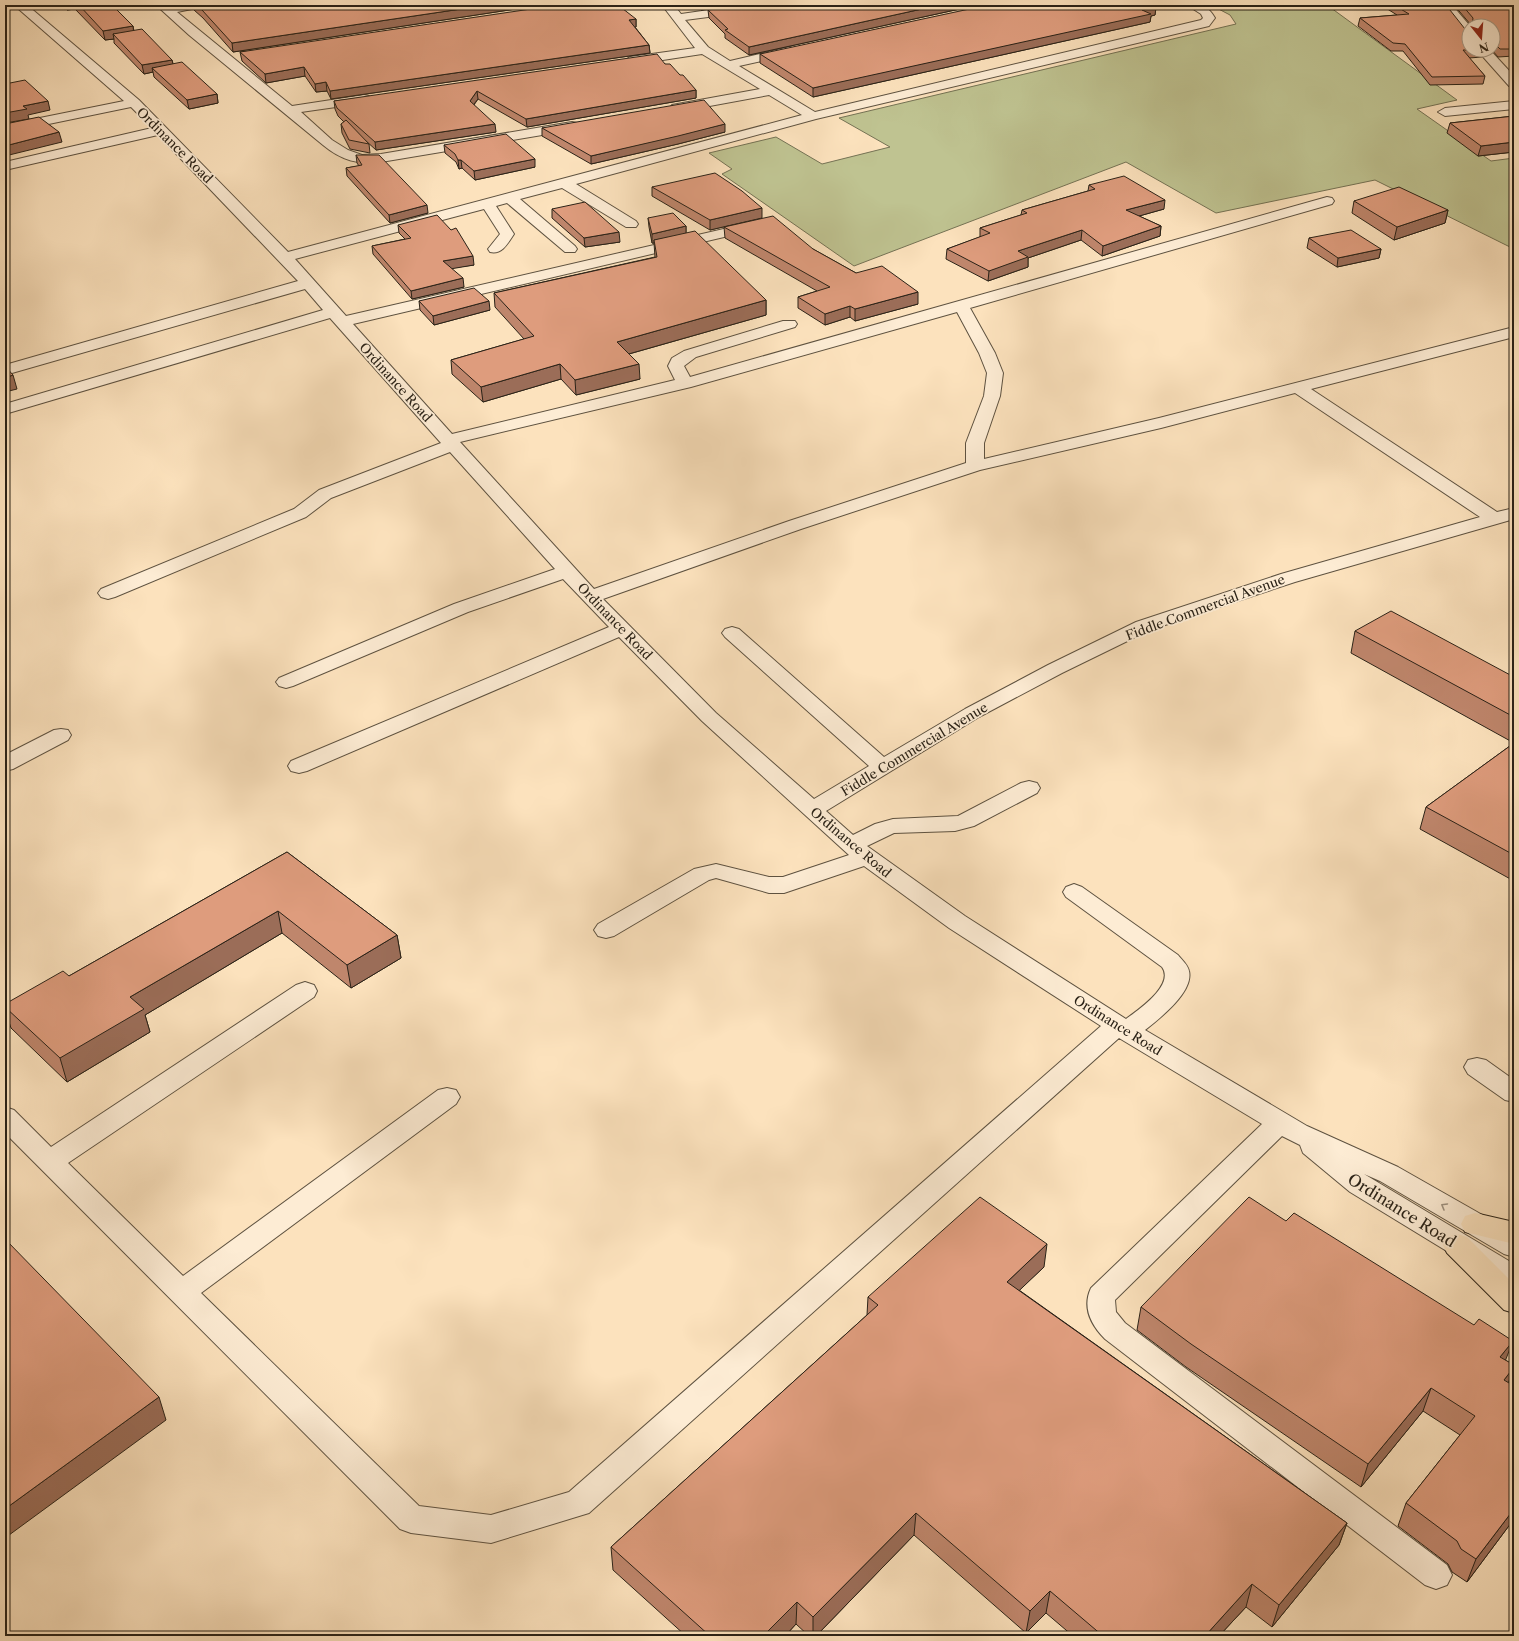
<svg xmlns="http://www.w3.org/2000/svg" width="1519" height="1641" viewBox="0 0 1519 1641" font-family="'Libre Caslon Text',serif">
<rect width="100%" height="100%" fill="#fce2bd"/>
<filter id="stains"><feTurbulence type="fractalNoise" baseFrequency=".005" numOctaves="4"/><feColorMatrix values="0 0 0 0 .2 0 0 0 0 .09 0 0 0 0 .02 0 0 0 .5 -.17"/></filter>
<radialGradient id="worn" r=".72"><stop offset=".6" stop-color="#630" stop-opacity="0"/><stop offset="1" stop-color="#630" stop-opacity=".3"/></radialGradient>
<!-- green -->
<path fill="#bfc391" stroke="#747254" d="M1211,5H1327L1457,100L1417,109L1491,161L1514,158V249L1375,180L1216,213L1126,162L854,266L722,174L732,169L709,153L776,137L822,164L890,147L839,118L1236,24L1230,15Z"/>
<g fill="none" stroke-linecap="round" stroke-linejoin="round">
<defs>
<path id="minor" d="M14,5H27L139,100L288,252L802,115L769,95L677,112L672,111L670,108L672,105L760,89L702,54L630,65L626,64L624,61L630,57L695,48L662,5H674L681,14L744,5H775L769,9L685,20L708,47L730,61L789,47L793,48L795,51L793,54L739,66L815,112L1201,20L1203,18L1201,14L1187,5C1200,5 1208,5 1215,18L1209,26L816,119L576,184L636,221L638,224L636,227H626L562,188L520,199L575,246L577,249L575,252H565L507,203L496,206L514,234C508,243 502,255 490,252L488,249L500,234L484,209L295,259L346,316L754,222L759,223L761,226L759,229L754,230L353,324L452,434L675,380L668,366L672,358L684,351L783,321H795L797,324L795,327L696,357L684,366L690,377L1327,197L1332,198L1334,201L1332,204L970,308L995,353L1003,373L1000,396L984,443V459L1159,418L1514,327V337L1311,389L1497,512L1514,508V519L1295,582L1150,630L1062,673L979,717L826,811L853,835L875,824L893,819L958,816L1021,783L1029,781L1037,783L1040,788L1037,793L974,826L955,831L894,833L867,846L965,916L1126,1019C1139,1009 1175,985 1162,967L1066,897L1063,892L1066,887L1074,884L1082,887L1178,955C1182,960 1188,965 1189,971C1194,992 1159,1019 1145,1030L1307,1126L1398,1167L1514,1233V1257L1504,1254L1380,1181L1364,1174L1514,1264V1289L1504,1286L1350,1192L1303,1153L1300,1145L1282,1136L1115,1300L1116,1312L1125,1323L1447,1565L1452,1575L1447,1585L1436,1589L1425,1585L1105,1339C1091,1325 1082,1307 1091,1288L1262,1124L1119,1038L589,1513L491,1543L411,1533L400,1529L5,1133V1107L14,1110L51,1147L296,985L305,982L314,985L317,991L314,997L68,1163L183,1276L438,1090L447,1088L456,1090L460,1097L456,1104L201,1293L419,1506L491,1515L569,1492L1101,1026L949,928L864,866L784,893H769L716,878L709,880L614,936L606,938L598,936L594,930L598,924L694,869L716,864L769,877H783L849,855L702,721L619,637L307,771L299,773L291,771L288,766L291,761L609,627L563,579L468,612L293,686L286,688L279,686L276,682L279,678L454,604L555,569L450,452L331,498L306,517L115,597L108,599L101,597L98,593L101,589L294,509L319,490L441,443L330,318L5,414V404L323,310L305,289L5,375V365L298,281L158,135L5,170V162L152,128L131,107L5,133V125L124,101ZM957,312L979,353L987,373L984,396L966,443V463L789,521L594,589L460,442L691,387ZM1295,393L1480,517L1281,574L1136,622L1048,665L965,709L884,757L739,629L732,627L725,629L722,633L725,637L869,766L814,799L716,713L603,599L801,529L980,470L1161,428Z
M156,5H204L202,7L177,12L292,106L364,95L369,96L370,99L364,103L301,112L332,140L348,150L362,155L381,154L572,122L577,123L579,126L577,129L572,130L381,162C358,165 341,160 323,145L189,35Z
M1440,5H1452L1470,26L1469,37L1465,36Z
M1477,50H1490L1514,76V87L1509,86Z
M1514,101V109L1445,116L1438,112L1445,108Z
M61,729L68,730L71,735L68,740L13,769L5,771V755L54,730Z
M1477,1058L1486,1060L1514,1080V1102L1505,1100L1468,1074L1464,1067L1468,1060Z"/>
<path id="major" d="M1475,1213L1514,1222V1244L1465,1232L1461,1224L1465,1216Z
M1457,1234L1467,1237L1514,1284V1313L1504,1310L1447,1253L1443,1245L1447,1237Z"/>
</defs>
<!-- minor casing -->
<use href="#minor" stroke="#5e5240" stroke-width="2"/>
<!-- major casing -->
<use href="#major" stroke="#2a2217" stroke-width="2"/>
<!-- minor -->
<use href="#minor" fill="#fdecd4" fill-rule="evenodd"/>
<!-- major -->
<use href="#major" fill="#fce2bd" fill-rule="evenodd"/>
</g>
<!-- wall -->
<path fill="#bf866c" stroke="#2a2217" d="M63,5H112L133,26L134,31L172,60L173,64L217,94L218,103L189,109L154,77L153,72L144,74L114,43V39L105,40L75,9L67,10Z
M193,5H542L233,52L203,18L194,10Z
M697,5H733L701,10Z
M747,5H978L749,55L725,38V34L709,18L708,10Z
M1381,5H1446L1469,50H1483L1482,57L1469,58L1485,76L1483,84L1430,85L1403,51H1391L1358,26L1360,18L1397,15Z
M1454,5H1505L1514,16V56L1498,57L1492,50H1493V26H1471V25Z
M1156,7L1155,15L1151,16L1150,22L813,97L760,63V54Z
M636,19V27H635L649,45L650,53L331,99L327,91L316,92L305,76L266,83L242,61L240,52Z
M665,64L680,75L696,90V98L527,127L478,99L474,105L496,132L376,150L365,140L369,144L370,153L350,149L342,133L341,124L344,122L338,116L335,109L334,101Z
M1514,116V152L1478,156L1447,133L1450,123Z
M542,128L725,132L678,144L591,164L542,136Z
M444,145L535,167L475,180L462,168L459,169L456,162L445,153Z
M356,155L428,213L390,223L347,176L346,168L359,166L357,163Z
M1089,185L1164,209L1139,216L1161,226L1160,236L1102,256L1081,240L1028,258V267L988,281L946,259L947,249L980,237V228L1021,215L1022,210L1088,191Z
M652,187L762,218L710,230L652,196Z
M1354,201L1448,210L1445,223L1394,240L1352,213Z
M552,209L620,242L585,247L552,218Z
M648,218L686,226V233L766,300V315L629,354L640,379L576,395L561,379L483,402L452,374L451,360L524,339L495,307L494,293L655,257L654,243H652L649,227Z
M398,225L474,265L451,268L464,287L412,299L373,254L372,246L405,239L399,233Z
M724,227L813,249L856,273L918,304L855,321L850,317L825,325L798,308V297L817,291L725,238Z
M1309,238L1381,249L1379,258L1337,267L1307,248Z
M419,301L490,310L434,325L420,310Z
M1355,631L1514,677V743L1351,653Z
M1514,743V881L1420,829L1426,807Z
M287,852L397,935L401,958L351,988L282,933L145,1015L150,1032L67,1082L11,1028L5,1010V1004L69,976Z
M1044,1267L1019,1290L1347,1523L1339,1545L1272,1627L1246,1607L1219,1636H1073L1046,1613L1026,1633L914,1535L816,1636H809L796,1624L785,1636H686L613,1570L611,1547L867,1315L868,1297Z
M1141,1307L1505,1360L1514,1365V1368L1508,1383L1514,1386V1519L1467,1582L1452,1572L1448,1564L1398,1526L1406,1503L1460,1435L1423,1411L1361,1487L1186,1367L1137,1330Z"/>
<!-- shaded-wall -->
<path fill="#9b6d58" stroke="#2a2217" d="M66,5H74L75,9L67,10Z
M488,5H542L233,52L232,43Z
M701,5H733L701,10Z
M940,5H978L749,55V47Z
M1156,7L1155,15L1151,16L1150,22L813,97V88Z
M636,19V27L630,28L629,20Z
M133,26L134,35L113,34L114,39L105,40L103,31Z
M649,45L650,53L331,99L330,91Z
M172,60L174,68H152L153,72L144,74L142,65Z
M304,67L305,76L266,83L265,74Z
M326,82L327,91L316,92L315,84Z
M696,90V98L527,127L526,119Z
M477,91L478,99L470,109V101Z
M217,94L218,103L189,109L187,100Z
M48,101L50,110L28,115L29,119L5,123V113L23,106Z
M495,124L496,132L376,150L375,142Z
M725,124V132L678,144L591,164V156Z
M59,132L62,142L5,156V146Z
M1514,142V152L1478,156L1481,146Z
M535,159V167L475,180L474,171Z
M458,160H461L462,168L459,169Z
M1165,200L1164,209L1125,220L1126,210Z
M427,205L428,213L390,223L389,215Z
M762,208V218L710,230V220Z
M1448,210L1445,223L1394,240L1397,227Z
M686,226V235L654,240V243H652V234Z
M1161,226L1160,236L1102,256L1103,246Z
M1082,230L1081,240L1028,258V267L988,281L989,271L1018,251Z
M619,232L620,242L585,247L584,238Z
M1381,249L1379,258L1337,267L1338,258Z
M473,256L474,265L444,270L443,261Z
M463,278L464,287L412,299L411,291Z
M918,292V304L855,321V309Z
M766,300V315L618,357L617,342Z
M489,301L490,310L434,325L433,316Z
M850,306V317L825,325V314Z
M560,364L561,379L483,402L481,387Z
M639,364L640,379L576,395L575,380Z
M13,375L17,389L5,392V378Z
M278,911L282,933L145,1015L150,1032L67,1082L60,1058L130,997Z
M397,935L401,958L351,988L347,965Z
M1047,1244L1044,1267L1004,1305L1007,1282Z
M1513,1341L1504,1364L1500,1357Z
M1514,1367V1368L1506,1389L1504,1380Z
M1431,1388L1423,1411L1361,1487L1368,1464Z
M159,1397L166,1420L5,1538V1509Z
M1514,1509V1519L1467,1582L1476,1559Z
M916,1513L914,1535L816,1636H813V1617Z
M1347,1523L1339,1545L1272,1627L1279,1605Z
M1252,1584L1246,1607L1219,1636H1205Z
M1050,1591L1046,1613L1026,1633L1030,1611Z
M797,1602L796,1624L785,1636H763Z"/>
<!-- building -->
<path fill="#de9c7d" stroke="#2a2217" d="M79,5H112L133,26L103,31Z
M196,5H488L232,43L202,10Z
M558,5H618L636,19L629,20L649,45L330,91L326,82L315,84L304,67L265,74L240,52Z
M747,5H940L749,47L725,30L728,29L708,10Z
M988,5H1153L1156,7L1142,10L1151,14L813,88L760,54Z
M1394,5H1446L1465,29L1469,30V50H1475H1463L1485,76L1432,77L1405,44L1393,43L1360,18L1409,14Z
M1462,5H1505L1514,16V49H1500L1493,42V26H1472L1473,18Z
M142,29L172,60L142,65L113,34Z
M657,54L665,64H670L680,75H683L696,90L526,119L477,91L470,101L495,124L375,142L337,108L334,101Z
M182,62L217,94L187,100L152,68Z
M25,80L48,101L23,106L27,109L5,113V84Z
M704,100L725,124L678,136L591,156L542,128Z
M1514,116V142L1481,146L1450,123Z
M39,117L59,132L5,146V124Z
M346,120L369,144L349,140L341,124Z
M506,134L535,159L474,171L461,160H458L455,154L444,145Z
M356,155H379L427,205L389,215L346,168L362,165Z
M715,173L742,191L762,208L710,220L652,187Z
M1124,176L1165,200L1126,210L1161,226L1103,246L1082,230L1018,251L1028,257L989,271L947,249L990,233L980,228L1027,213L1022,210L1095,189L1089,185Z
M1399,187L1448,210L1397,227L1354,201Z
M585,202L619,232L584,238L552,209Z
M673,213L686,226L652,234L648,218Z
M437,215L451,230L456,228L473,256L443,261L463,278L411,291L372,246L411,238L398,225Z
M773,216L813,249L856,273L882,266L918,292L855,309L850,306L825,314L798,297L830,287L724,227Z
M1351,230L1381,249L1338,258L1309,238Z
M695,231L766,300L617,342L639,364L575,380L560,364L481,387L451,360L534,336L494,293L657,257L654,240Z
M474,288L489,301L433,316L419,301Z
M5,366L13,375L5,378Z
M1391,611L1514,677V717L1355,631Z
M1514,743V855L1426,807Z
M287,852L397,935L347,965L278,911L130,997L144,1009L60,1058L5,1007V1004L63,971L69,976Z
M980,1197L1047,1244L1007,1282L1347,1523L1279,1605L1252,1584L1205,1636H1103L1050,1591L1030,1611L916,1513L813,1617L797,1602L763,1636H710L611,1547L878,1305L868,1297Z
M1249,1197L1286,1221L1294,1213L1474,1325L1479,1319L1513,1341L1500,1357L1514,1365V1367L1504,1380L1514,1386V1509L1476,1559L1461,1549L1457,1541L1406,1503L1475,1416L1431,1388L1368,1464L1191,1344L1141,1307Z
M5,1239L159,1397L5,1509Z"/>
<!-- one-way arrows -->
<defs><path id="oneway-chevron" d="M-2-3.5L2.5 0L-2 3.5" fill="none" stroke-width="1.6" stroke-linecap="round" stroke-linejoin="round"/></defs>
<use stroke="#9e917f" href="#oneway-chevron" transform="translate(1444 1206) rotate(-150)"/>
<g text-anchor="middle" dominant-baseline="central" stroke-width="3.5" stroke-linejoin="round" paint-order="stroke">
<!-- street labels -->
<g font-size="13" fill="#2a2217" stroke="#fdecd4">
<text transform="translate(175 145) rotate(45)">Ordinance Road</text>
<text transform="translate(396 382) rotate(48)">Ordinance Road</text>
<text transform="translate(1205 607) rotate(-20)">Fiddle Commercial Avenue</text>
<text transform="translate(615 621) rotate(46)">Ordinance Road</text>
<text transform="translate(914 749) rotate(-31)">Fiddle Commercial Avenue</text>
<text transform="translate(851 842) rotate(40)">Ordinance Road</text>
<text transform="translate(1118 1025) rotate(32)">Ordinance Road</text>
</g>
<!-- near-street labels -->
<g font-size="16" fill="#2a2217" stroke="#fdecd4">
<text transform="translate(1402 1210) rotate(32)">Ordinance Road</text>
</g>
</g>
<!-- margin -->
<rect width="1519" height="1641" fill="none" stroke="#fce2bd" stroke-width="20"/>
<rect x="6" y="6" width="1507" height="1629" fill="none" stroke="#2a2217" stroke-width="2"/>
<rect x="10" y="10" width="1499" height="1621" fill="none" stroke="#2a2217"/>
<!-- north arrow -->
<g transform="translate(1481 38) rotate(163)"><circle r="19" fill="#fdecd4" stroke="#a99b88"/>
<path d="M0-3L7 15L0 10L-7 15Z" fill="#8f2418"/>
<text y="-6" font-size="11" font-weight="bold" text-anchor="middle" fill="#2a2217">N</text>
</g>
<rect width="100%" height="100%" filter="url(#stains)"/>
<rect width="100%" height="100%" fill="url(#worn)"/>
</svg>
